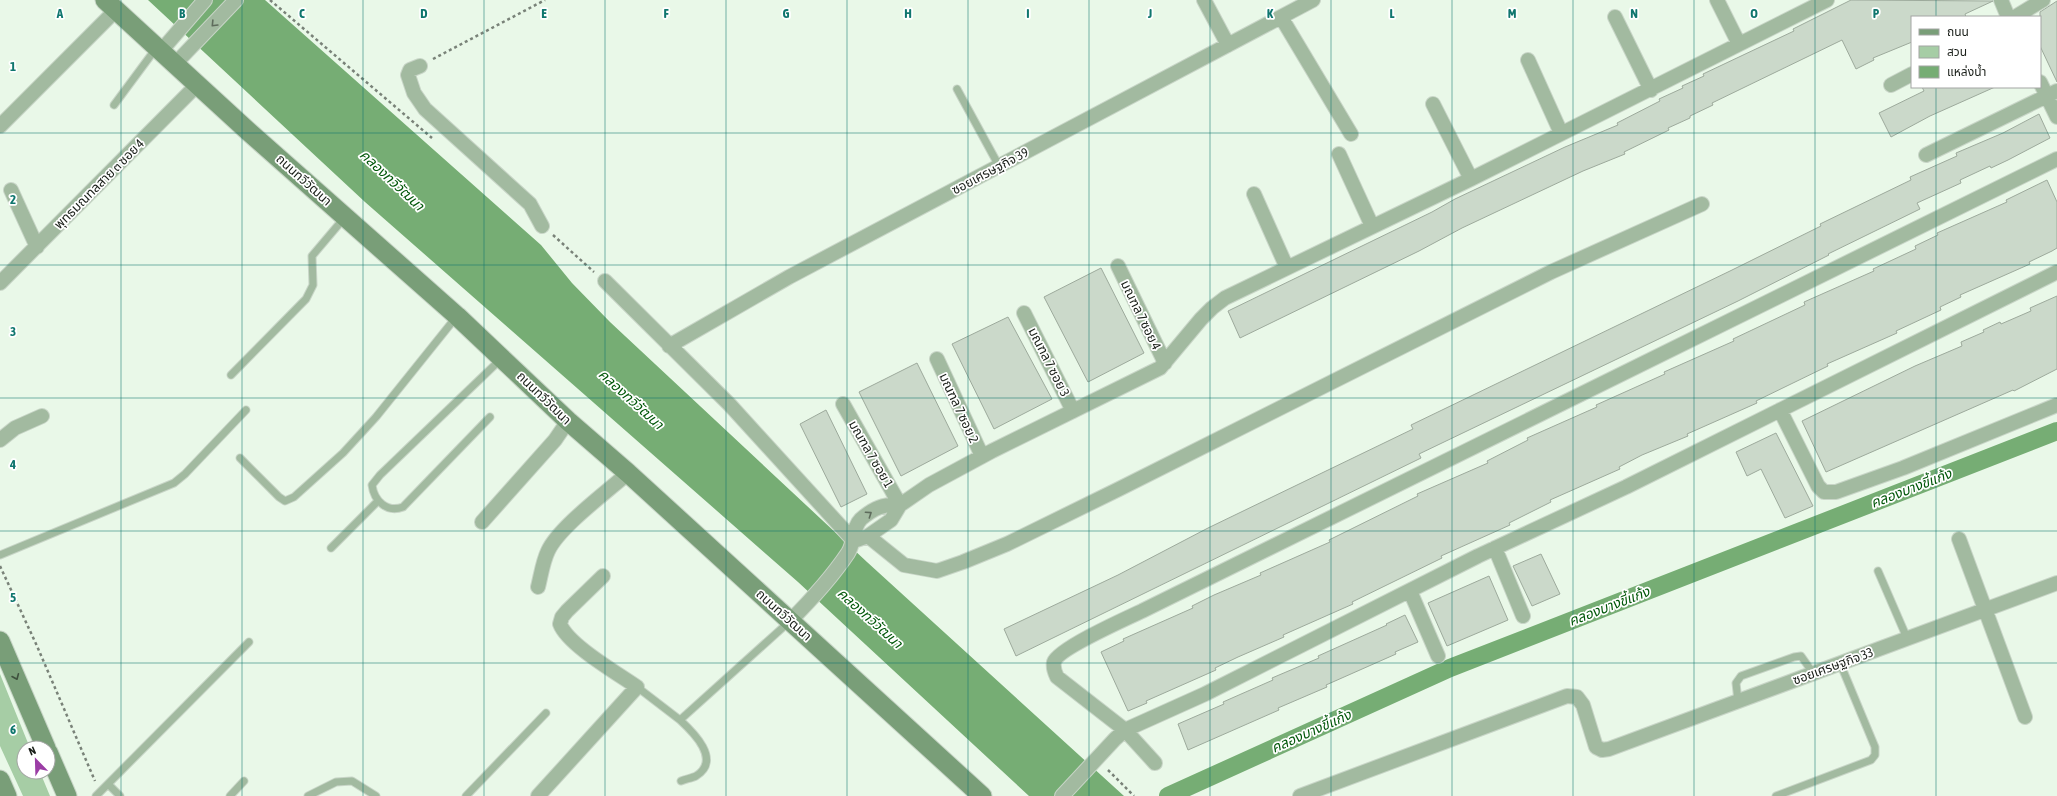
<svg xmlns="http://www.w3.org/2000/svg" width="2057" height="796" viewBox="0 0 2057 796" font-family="'Asap Condensed','Noto Sans Thai',sans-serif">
<rect width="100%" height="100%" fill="#e9f8e8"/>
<!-- green -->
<path fill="#a6cda5" d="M0,674L30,748H24V772H40L50,796H23L0,746Z"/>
<!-- water -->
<path fill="#76ad74" d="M148,0H265L541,245L572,283L610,322L867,562L1124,796H1029L798,582L365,202Z"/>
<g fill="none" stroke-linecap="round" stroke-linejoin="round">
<!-- canal -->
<path stroke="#76ad74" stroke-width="18" d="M1168,796L1450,668L2057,431"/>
</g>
<!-- building -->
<path fill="#cbd9ca" stroke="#9daa9c" d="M1851,0L1993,1L1965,14L1966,17H1912V42L1873,58L1874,60L1856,69L1842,40L1712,103L1713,105L1690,116V118L1668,128L1669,130L1624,152L1625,154L1583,171L1462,228L1419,251L1240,338L1228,311L1432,212L1455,199L1565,147L1618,125L1617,123L1660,101L1659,99L1683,88L1682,86L1704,76L1703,74L1794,31L1793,29Z
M2057,1V82L2040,46V12Z
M1922,87H1995L1930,116L1891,137L1879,113L1924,91Z
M2039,114L2050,138L2008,160L1991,168L1990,166L1960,180L1961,183L1917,203L1920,209L1828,254L1829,255L1738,301L1419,454L1421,458L1016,656L1004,629L1118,575L1208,528L1413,429L1411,425L1730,271L1821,226L1820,224L1911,180L1910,177L1957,156L1956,153L2003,133Z
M2047,180L2057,202V248L2052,251L2029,262L2030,264L1960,295L1961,297L1940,307L1941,310L1896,331L1897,333L1827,364L1828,366L1756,401L1757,403L1687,434L1688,436L1642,455L1619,467L1620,469L1550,500L1551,502L1509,523L1510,525L1441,556L1442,558L1352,602L1353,604L1283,635L1284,637L1238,657L1215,668L1216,670L1146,701L1147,703L1128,711L1101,652L1124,641L1123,639L1193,608L1192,606L1214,595L1261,575L1260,573L1330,542L1329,540L1418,496L1417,494L1488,463L1487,461L1528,440L1527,438L1597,407L1596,405L1665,374L1664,372L1734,341L1733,339L1805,305L1804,302L1874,271L1873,269L1916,249L1915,246L1938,235L1937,233L2007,202L2006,200Z
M1101,268L1144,353L1088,382L1044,297Z
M2057,296V369L2014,391L2013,390L1826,472L1802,421L1915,366L1962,346L1961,342L1984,332L1983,330L2000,322L2001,324L2031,311L2030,308Z
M1008,317L1052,399L994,429L952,344Z
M917,363L958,446L901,476L859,392Z
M826,410L867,494L841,507L800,424Z
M1776,433L1813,506L1785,518L1761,469L1747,476L1736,452Z
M1541,554L1560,594L1532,606L1513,566Z
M1489,576L1508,620L1447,646L1428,603Z
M1405,615L1418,642L1395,652L1396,654L1326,685L1327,687L1278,708L1279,710L1188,750L1178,724L1224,704L1223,702L1273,680L1272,678L1319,658L1318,656L1387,625L1386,624Z"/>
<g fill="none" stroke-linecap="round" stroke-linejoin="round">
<defs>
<path id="lane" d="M957,89L999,166
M114,105L157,47
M231,375L306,299L313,285L312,256L345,217
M490,417L403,507C387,513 374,501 372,485L380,475L501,359
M240,458L279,497L285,501L294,497L343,453L376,417L457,316
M331,548L378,501
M0,555L174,483L185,474L246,410
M1878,571L1907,638
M637,687L680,720L790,621
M1738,701L1736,683L1741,676L1794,657L1801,656L1813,673
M680,720C693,732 722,760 696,776C692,778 686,779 681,781
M108,784L120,796
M96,796L249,642
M230,796L244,781
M308,796L336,782L352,781L376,796
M466,796L546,713
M1776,796L1871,760L1875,755V747L1840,663"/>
<path id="street" d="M1204,0L1228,45
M1717,0L1739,44
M2001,0L2008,17
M1281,17L1351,134
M1615,17L1651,90
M2015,17L2043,0
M161,51L205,0
M1528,60L1561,133
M175,64L236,0
M420,66L410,70L408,75L414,93L425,109L530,204L542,226
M2040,82L2057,117
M1891,85L1912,74
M1433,104L1471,179
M0,126L116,10
M1339,154L1372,226
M1926,155L2057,91
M11,190L37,247
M1254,194L1287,268
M1118,266L1165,363
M605,281L730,405L854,541
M0,283L197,85
M1024,313L1073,411
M669,346L789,277L1313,0
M937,359L982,456
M843,404L900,505
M1780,410L1818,486L1824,492H1836L1903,468L2057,405
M0,440L15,428L42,416
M482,522L555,440L568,421
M868,536L904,565L937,571L963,562L1007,544L1119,489L1551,272L1702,204
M1959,539L2025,717
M854,541L868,536L891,520L900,505L929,485L992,451L1160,368L1201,319L1212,308L1225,298L1471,179L1827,0
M1495,548L1523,616
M538,587C541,575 543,561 548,551C559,527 607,492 628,473
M1410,591L1438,656
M790,621C811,600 832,577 848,553C855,542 852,528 861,519C874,508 883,504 900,505
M1155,763L1125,730L1057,677C1055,673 1053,667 1054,662C1058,649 1127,618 1142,611L2057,159
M538,796L637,687C617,673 568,645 560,624L562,617L567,611L603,576
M1062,796L1115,739L1125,730L1205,694L1478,556L1626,487L2057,272
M1300,796L1567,696L1577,697L1583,705L1596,747L1602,750L1609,749L2057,583"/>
<path id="secondary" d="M105,0L249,132L457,316L568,421L628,473L982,796
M0,641L46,748
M48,752L67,796
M0,780L7,796"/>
</defs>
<!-- lane casing -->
<use href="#lane" stroke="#c8d5c7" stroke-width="9"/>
<!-- street casing -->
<use href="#street" stroke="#c8d5c7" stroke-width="16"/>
<!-- secondary casing -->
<use href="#secondary" stroke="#c8d5c7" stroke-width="21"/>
<!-- path -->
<path stroke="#798278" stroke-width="2.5" stroke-dasharray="3 3" stroke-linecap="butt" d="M270,0L432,138
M433,59L545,0
M553,235L594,272
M0,566L37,646L95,781
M1108,770L1134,796"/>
<!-- lane -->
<use href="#lane" stroke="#a2baa0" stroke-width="7"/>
<!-- street -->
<use href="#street" stroke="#a2baa0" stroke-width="14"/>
<!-- secondary -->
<use href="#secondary" stroke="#799e78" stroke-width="19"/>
</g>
<!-- one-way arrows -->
<defs><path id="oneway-chevron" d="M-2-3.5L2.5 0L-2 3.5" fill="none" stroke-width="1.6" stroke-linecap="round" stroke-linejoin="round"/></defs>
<g stroke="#5e6c5c">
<use href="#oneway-chevron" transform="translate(214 24) rotate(134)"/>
<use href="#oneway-chevron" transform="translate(869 514) rotate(-34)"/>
</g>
<use stroke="#3f513e" href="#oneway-chevron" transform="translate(16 677) rotate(67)"/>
<!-- grid -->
<path fill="none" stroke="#0f766e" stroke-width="1" stroke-opacity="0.55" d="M121,0V796M242,0V796M363,0V796M484,0V796M605,0V796M726,0V796M847,0V796M968,0V796M1089,0V796M1210,0V796M1331,0V796M1452,0V796M1573,0V796M1694,0V796M1815,0V796M1936,0V17M1936,87V796M0,133H2057M0,265H2057M0,398H2057M0,531H2057M0,663H2057"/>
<g text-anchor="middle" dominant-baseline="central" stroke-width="3.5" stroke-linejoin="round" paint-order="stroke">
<!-- street labels -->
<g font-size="13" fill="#191e18" stroke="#fff">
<text transform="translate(990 171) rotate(-28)">ซอยเศรษฐกิจ 39</text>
<text transform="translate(304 180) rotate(42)">ถนนทวีวัฒนา</text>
<text transform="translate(99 184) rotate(-45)">พุทธมณทลสาย ๓ ซอย 4</text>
<text transform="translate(1141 315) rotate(64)">มณฑล 7 ซอย 4</text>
<text transform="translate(1049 362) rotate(63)">มณฑล 7 ซอย 3</text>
<text transform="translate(544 398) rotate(44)">ถนนทวีวัฒนา</text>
<text transform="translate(959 408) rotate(65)">มณฑล 7 ซอย 2</text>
<text transform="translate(871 454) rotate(60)">มณฑล 7 ซอย 1</text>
<text transform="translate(784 615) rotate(42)">ถนนทวีวัฒนา</text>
<text transform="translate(1833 666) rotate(-20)">ซอยเศรษฐกิจ 33</text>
</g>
<!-- water labels -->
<g font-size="14" font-style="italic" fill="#005709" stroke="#fff">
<text transform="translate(392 180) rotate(43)">คลองทวีวัฒนา</text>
<text transform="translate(631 399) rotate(42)">คลองทวีวัฒนา</text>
<text transform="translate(1911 488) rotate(-21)">คลองบางขี้แก้ง</text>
<text transform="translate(1609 606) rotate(-21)">คลองบางขี้แก้ง</text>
<text transform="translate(870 618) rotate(42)">คลองทวีวัฒนา</text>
<text transform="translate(1311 731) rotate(-24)">คลองบางขี้แก้ง</text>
</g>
</g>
<g font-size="13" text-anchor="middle" font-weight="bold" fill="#0f766e" stroke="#fff" stroke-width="3.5" stroke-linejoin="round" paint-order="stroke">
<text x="60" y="18">A</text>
<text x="182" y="18">B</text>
<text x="302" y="18">C</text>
<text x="424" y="18">D</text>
<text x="544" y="18">E</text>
<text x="666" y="18">F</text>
<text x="786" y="18">G</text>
<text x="908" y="18">H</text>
<text x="1028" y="18">I</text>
<text x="1150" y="18">J</text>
<text x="1270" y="18">K</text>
<text x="1392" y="18">L</text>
<text x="1512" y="18">M</text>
<text x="1634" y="18">N</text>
<text x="1754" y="18">O</text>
<text x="1876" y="18">P</text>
<text x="13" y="71">1</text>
<text x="13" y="204">2</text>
<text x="13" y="336">3</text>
<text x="13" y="469">4</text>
<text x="13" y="602">5</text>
<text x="13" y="734">6</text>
</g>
<!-- legend -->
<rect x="1911" y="16" width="130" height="72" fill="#ffffff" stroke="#a3a5a3"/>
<rect x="1919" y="29" width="20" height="6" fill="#799e78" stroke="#a3a5a3"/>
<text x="1947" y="36" font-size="12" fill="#191e18">ถนน</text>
<rect x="1919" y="46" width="20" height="12" fill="#a6cda5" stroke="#a3a5a3"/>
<text x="1947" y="56" font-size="12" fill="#191e18">สวน</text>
<rect x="1919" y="66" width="20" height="12" fill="#76ad74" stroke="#a3a5a3"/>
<text x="1947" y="76" font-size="12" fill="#191e18">แหล่งน้ำ</text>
<!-- north arrow -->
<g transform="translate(36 760) rotate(337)"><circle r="19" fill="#ffffff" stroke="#a3a5a3"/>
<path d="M0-3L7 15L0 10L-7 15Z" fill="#9b3da5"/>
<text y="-6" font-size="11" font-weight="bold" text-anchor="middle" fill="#191e18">N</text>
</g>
</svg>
